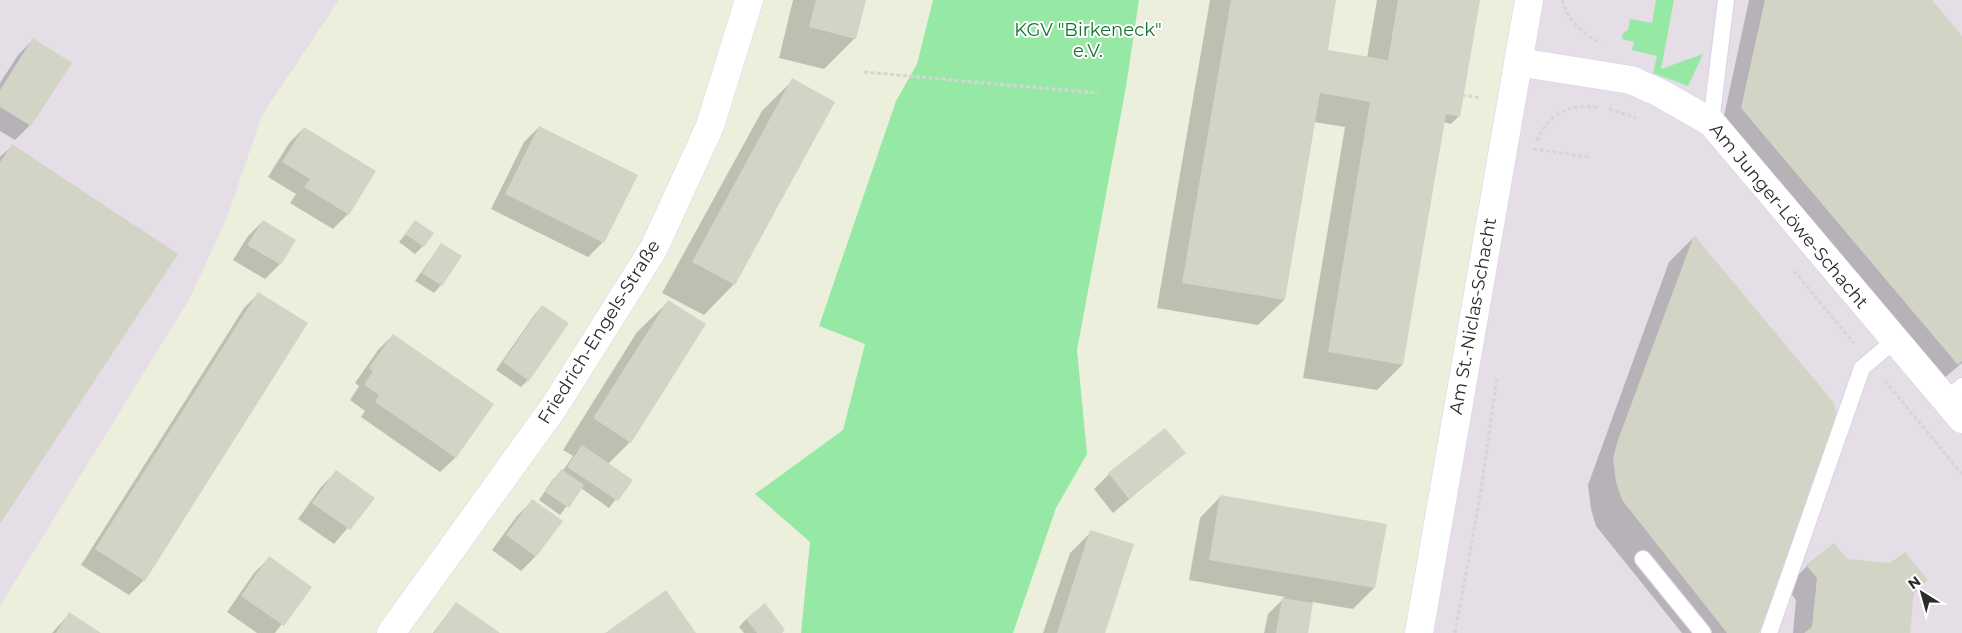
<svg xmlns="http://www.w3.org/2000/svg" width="1962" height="633" viewBox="0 0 1962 633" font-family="Montserrat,sans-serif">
<rect width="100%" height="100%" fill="#edefdd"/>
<!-- industrial -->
<path fill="#e5dee7" d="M0,0H339L262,115L228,215L190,298L0,606Z
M1519,0H1962V633H1412Z"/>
<!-- green -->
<path fill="#96e9a5" d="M933,0H1139L1126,87L1077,350L1087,454L1056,508L1013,633H801L810,542L755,494L843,430L865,344L819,326L896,101L917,64Z
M1656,0H1674L1661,69L1703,54L1688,86L1653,73L1657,56L1632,50L1634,42L1622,39L1623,33L1628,30L1630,19L1652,23Z"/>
<!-- shadow -->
<path fill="#0003" d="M793,0H865L855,38L824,69L779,58Z
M1210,0H1335L1326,51L1367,58L1377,0H1479L1459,116L1451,124L1443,122L1402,365L1377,390L1303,378L1345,127L1314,122L1284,300L1258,325L1157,308Z
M1749,0H1930L1962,38V363L1936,385L1721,130Z
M33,40L70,64L30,125L15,140L0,131V83L18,55Z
M793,80L734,284L704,315L662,293L762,111Z
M539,127L603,242L588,257L491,209L524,142Z
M304,128L348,214L333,229L290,203L296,194L268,177L289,143Z
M12,146L0,521V157Z
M263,221L294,241L280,264L265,279L233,260L248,236Z
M416,221L423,246L415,254L399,242Z
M1694,237L1757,633H1682L1596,526L1591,509L1588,485L1669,262Z
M441,244V285L434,293L415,281Z
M259,293L144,580L129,595L81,565L244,308Z
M668,302L630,442L608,464L631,480L609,508L581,488L560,515L539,500L553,479L562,472L573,456L563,450L637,332Z
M542,306L528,380L521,387L496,370L535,314Z
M393,335L492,404L455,458L440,472L361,417L365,411L350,400L359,386L355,383L378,350Z
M1165,429L1184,453L1113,513L1094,489L1109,474Z
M336,472L373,498L334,544L298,519L321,487Z
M1221,496L1374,588L1353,609L1312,602L1307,633H1264L1268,614L1285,597L1189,580L1200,518Z
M532,501L536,556L521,571L492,550L517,516Z
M1091,532L1104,633H1043L1070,553Z
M269,558L310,587L275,633H257L227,612L254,573Z
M1846,560L1926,580L1913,594L1908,633H1793L1796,600L1786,587L1807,566Z
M456,603L498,633H433Z
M69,614L98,633H52Z
M746,619L781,633H744L739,627Z"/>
<!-- building -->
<path fill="#d2d4c6" d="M816,0H866L856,39L809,27Z
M1231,0H1336L1328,50L1388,60L1398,0H1480L1460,117L1446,114L1403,365L1328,352L1370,102L1320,93L1285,300L1182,283Z
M1765,0H1932L1962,36V361L1958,365L1741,108Z
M33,38L72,63L31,126L0,107V90Z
M792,78L835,102L735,285L692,262Z
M539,126L638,175L604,243L505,194Z
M304,127L376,171L349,215L304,187L310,179L282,162Z
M12,144L178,254L0,524V162Z
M263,220L296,240L281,265L247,245Z
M415,220L434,233L424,247L405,234Z
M1694,235L1834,403L1836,412L1838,425L1759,633H1727L1622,500L1616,482L1613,458L1618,440Z
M441,243L462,256L442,286L422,273Z
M258,292L308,323L145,581L95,549Z
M668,300L706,324L631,443L593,418Z
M542,305L569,323L529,381L503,362Z
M393,334L494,404L456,458L375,402L379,395L364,385L373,371L369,368Z
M1165,428L1186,453L1129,499L1108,473Z
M582,445L633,480L618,501L567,467Z
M561,469L584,485L569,508L545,492Z
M336,470L375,498L350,530L312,503Z
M1220,495L1387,524L1375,588L1209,560Z
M532,499L563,521L536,557L506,535Z
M1090,530L1134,544L1105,633H1057Z
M1834,543L1847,559L1890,563L1905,552L1928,580L1914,591L1910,633H1804L1812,627L1817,578L1806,565Z
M269,556L312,587L284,626L241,596Z
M666,590L696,633H605Z
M1282,598L1313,603L1308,633H1276Z
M456,602L500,633H434Z
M765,603L785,630L782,633H757L746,619Z
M69,612L101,633H56Z"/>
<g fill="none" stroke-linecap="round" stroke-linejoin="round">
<defs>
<path id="service" d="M1711,122L1726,0
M1946,400L1962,386
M1643,559L1703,633
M1769,633L1862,368L1895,340"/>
<path id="minor" d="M1518,62L1631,80L1660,93L1711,122L1962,419
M391,633L554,407L654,248L710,126L749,0
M1419,633L1529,0"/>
</defs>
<!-- service casing -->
<use href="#service" stroke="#d9d2e6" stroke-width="18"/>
<!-- minor casing -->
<use href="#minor" stroke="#d9d2e6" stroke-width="29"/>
<!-- path -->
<path stroke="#d5d5d5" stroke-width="3" stroke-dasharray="4 2.5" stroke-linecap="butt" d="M1562,0C1568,20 1582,33 1600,43
M864,72L1098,93
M1449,93L1481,98
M1609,109L1636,118
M1537,141C1548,114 1568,104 1597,107
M1533,149L1589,157
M1794,271L1854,343
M1885,381L1962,474
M1455,633L1480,497L1497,377"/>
<!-- service -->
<use href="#service" stroke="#fff" stroke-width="16"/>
<!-- minor -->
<use href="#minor" stroke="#fff" stroke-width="28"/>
</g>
<g text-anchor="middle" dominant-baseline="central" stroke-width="4" stroke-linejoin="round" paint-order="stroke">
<!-- park labels -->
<g font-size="18" fill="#147131" stroke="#fff">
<text x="1088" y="30">KGV "Birkeneck"<tspan x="1088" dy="21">e.V.</tspan></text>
</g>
<!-- street labels -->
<g font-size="18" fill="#2c2c2c" stroke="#fff">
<text transform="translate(1789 216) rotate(50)">Am Junger-Löwe-Schacht</text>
<text transform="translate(1473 316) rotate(-80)">Am St.-Niclas-Schacht</text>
<text transform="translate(599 332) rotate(-58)">Friedrich-Engels-Straße</text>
</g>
</g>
<!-- north arrow -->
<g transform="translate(1922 593) rotate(323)" stroke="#ffffff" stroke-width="4" paint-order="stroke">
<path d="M0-4L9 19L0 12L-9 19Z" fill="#2c2c2c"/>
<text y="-8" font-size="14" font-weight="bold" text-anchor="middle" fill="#2c2c2c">N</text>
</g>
</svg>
